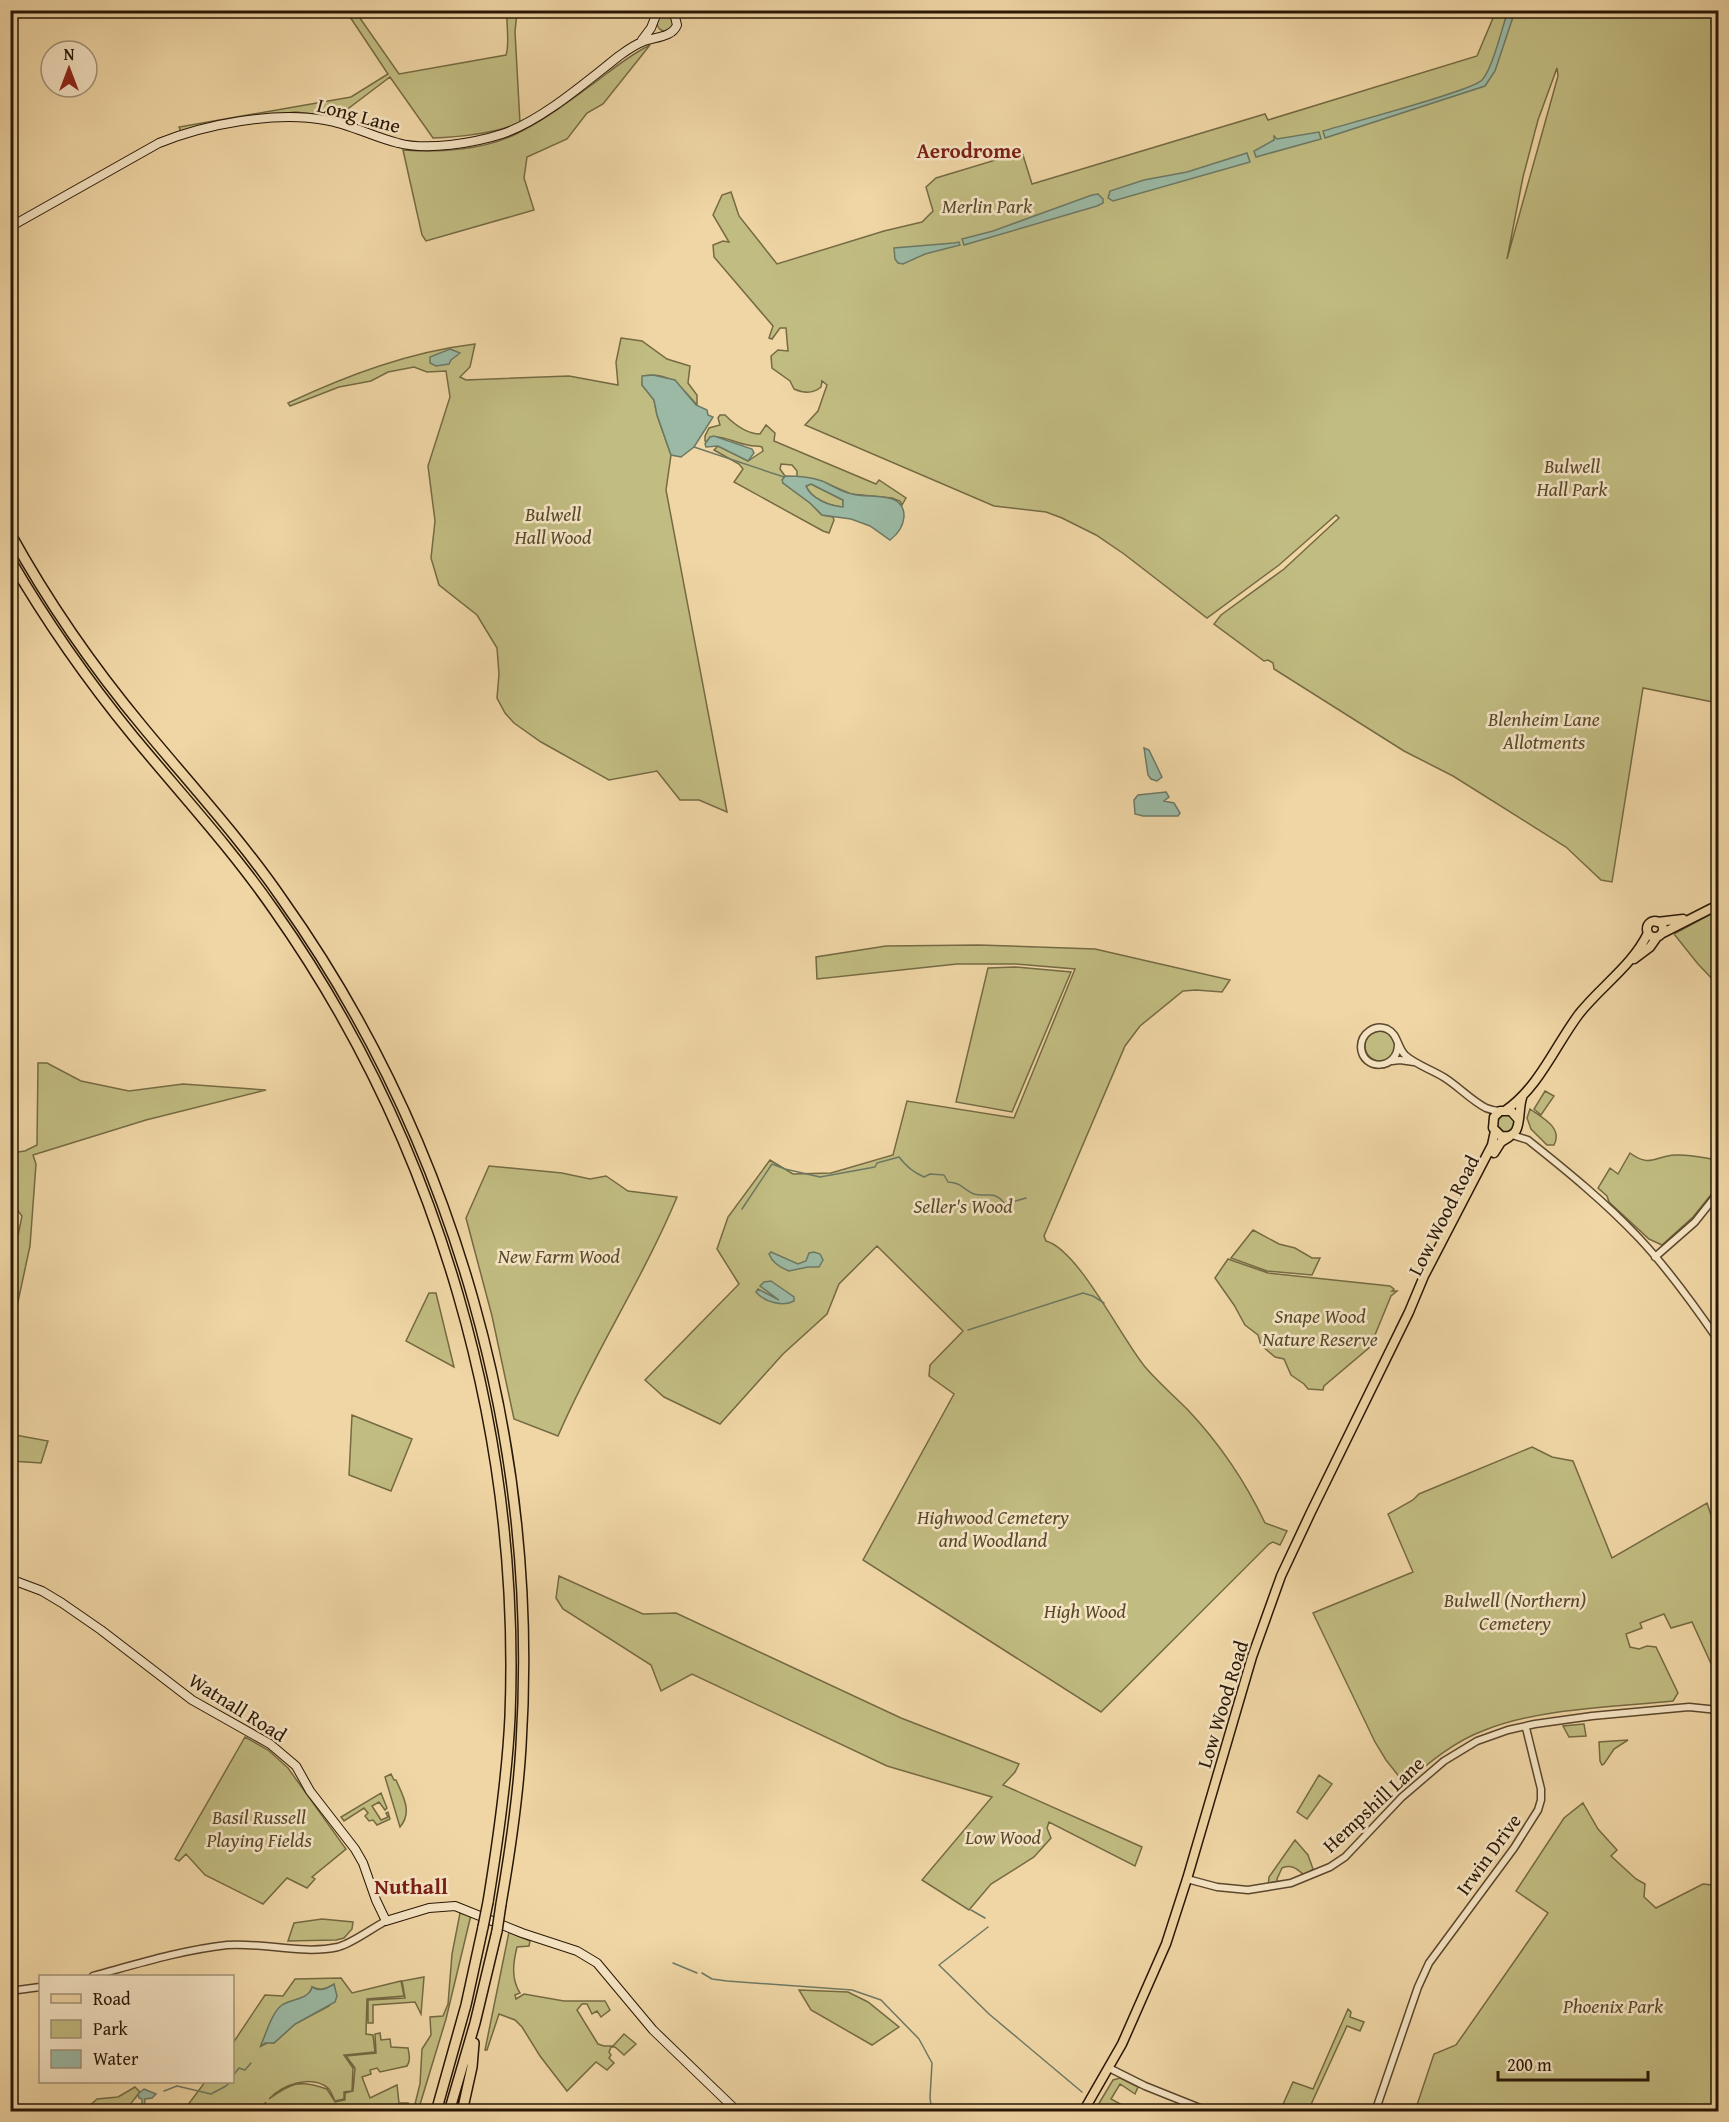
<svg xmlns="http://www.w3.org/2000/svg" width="1729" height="2122" viewBox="0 0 1729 2122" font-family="'Gentium Book Plus',serif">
<rect width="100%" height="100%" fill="#f0d6a5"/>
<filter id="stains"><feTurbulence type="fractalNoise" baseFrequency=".00333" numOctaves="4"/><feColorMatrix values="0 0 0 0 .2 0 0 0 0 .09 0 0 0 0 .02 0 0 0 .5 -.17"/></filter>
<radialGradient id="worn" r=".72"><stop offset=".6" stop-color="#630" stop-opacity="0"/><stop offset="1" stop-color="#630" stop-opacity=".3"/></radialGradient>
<!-- green -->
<path fill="#c1bc81" stroke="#756a43" stroke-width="1.5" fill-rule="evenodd" d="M346,11H355L399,74L506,55C510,44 506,24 507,11H517L515,32L520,123C492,134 462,137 433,138L390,77L337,117L296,112L266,115L181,132L179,127L351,97L388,74Z
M1496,11H1718V703L1643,688L1612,882L1601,880L1566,847L1453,776L1404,751L1274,669L1273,663L1268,660L1264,661L1214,624L1221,615L1284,569L1339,518L1336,515L1279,565L1207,618L1124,554L1096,535L1062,518L1046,512L994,506L805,425L818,411L827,385L822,381L821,387C813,394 803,393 794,389L790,381L772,368L771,356L778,350L788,351L786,328H780L772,339L769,338L773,326L714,257L713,245L723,241L729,242L713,215L722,195L731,192L739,216L777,264L884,231L922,222L933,211L926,187L936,178L1022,152L1032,184L1265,114L1268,120L1477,56ZM1557,68L1558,76L1507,259L1523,177L1538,120Z
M657 23a8 8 0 1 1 16 0a8 8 0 1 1-16 0Z
M650,45L603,104L587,113L567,139L527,157L524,178L534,210L426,241L422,235L403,150C439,153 483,150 516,134C543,121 569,101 593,84C613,69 628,56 650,45Z
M621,338L642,341L667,359L690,366L688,383L697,395V405C680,386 671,372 643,376L642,385L654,400L657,415L671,455L666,490L727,812L699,800H680L657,771L609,780L541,742L514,723L505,713L497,698L499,674L497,648L477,615L439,585L431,558L435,521L428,466L450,397L446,371L427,372L414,367L388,372L371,381L339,387L290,406L288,403C348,375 409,352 475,344L470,367L460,377L466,380L569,376L618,385L616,362Z
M720,415H725C734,424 746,434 760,434L766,425L775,433L774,441L876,484L879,480L906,498L902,505L900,501L892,498L851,494L821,481L797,477V471L792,465L781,464L780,469L785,476L783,483L810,503L822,515L833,517L834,520L829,533L823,531L734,482L743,469L739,464L714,450L718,446L748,461L763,451L762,447C757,445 753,447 748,445C735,443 723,435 710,437L707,442L705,441V436L709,428L720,425L718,418Z
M811,484L843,500V507C829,506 812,499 806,486Z
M1718,910V985L1698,964L1674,934Z
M979,945L1095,949L1230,980L1222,992L1196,990L1183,991L1140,1026L1125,1046L1044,1236L1046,1241C1079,1250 1122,1340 1146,1368C1159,1383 1174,1396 1188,1410C1220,1444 1245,1481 1265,1523L1287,1531L1280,1545L1273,1542L1269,1544L1101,1712L863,1560L954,1394L929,1376L930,1365L963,1331L877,1246L839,1284L827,1314L783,1354L720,1424L664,1397L645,1380L739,1284L717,1249L728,1217L770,1160L793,1174L831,1173L893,1155L907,1101L1014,1118L1075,969L1016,964H957L817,979L816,957L886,946Z
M1015,967L1071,972L1012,1112L956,1102L988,968Z
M1365 1046a15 15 0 1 1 30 0a15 15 0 1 1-30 0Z
M38,1063H47L81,1081L129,1091L183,1084L266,1090L146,1120L33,1155L36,1164L30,1246L11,1334V1270L22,1216L11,1202V1153L25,1151L37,1145Z
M1545,1091L1554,1096L1541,1115L1534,1109Z
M1530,1109C1543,1118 1563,1128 1554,1145H1547L1531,1129L1527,1118Z
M1497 1124a9 9 0 1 1 18 0a9 9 0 1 1-18 0Z
M1630,1153C1650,1168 1655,1156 1675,1155C1690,1154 1704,1158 1718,1160V1186L1693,1217L1662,1245L1649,1239L1609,1202L1607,1196L1598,1188L1610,1168L1618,1174Z
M489,1166L562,1173L590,1179L606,1176L628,1191L677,1197C643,1279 593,1354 558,1436L514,1419L492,1316L466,1218Z
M1253,1230L1279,1244L1295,1248L1312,1258H1320L1312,1275L1267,1271L1231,1258Z
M1228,1259L1268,1273L1390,1286L1394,1289L1392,1291H1397L1391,1296L1370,1347L1324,1386L1323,1390L1308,1389L1304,1384L1291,1375L1284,1359L1275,1357L1261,1345L1258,1335L1245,1325L1234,1305L1215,1278Z
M429,1293H436L454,1367L406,1341Z
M352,1415L412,1439L391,1491L349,1475Z
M10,1434L48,1441L41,1463L11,1461Z
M1532,1447L1552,1457L1573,1461L1612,1558L1707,1503L1713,1521L1718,1520V1679L1692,1622L1671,1628L1664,1614L1640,1623L1642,1628L1626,1634L1630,1647L1639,1649L1647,1646L1656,1647L1678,1693L1673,1701C1614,1707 1541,1708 1485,1730C1455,1741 1429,1762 1405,1784L1386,1760L1375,1742L1313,1613L1413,1572L1388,1514L1413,1500L1419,1494Z
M559,1576L643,1614L676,1613L901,1718L1019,1764L1015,1772L1003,1785L1142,1847L1135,1866L1049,1822L1047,1828L1051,1838L1034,1857L991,1884L969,1910L922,1880L992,1797L887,1766L692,1674L661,1691L651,1665L563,1609L556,1598Z
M1584,1724L1586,1736L1569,1737L1563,1726Z
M245,1737L268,1750L288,1768L346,1849L312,1877L315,1879L307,1888L287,1878L263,1904L205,1875L186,1854L179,1861L175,1859Z
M1628,1740L1614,1749L1604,1764L1602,1765L1600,1761L1599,1742Z
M391,1774L394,1780H396C403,1796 413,1812 400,1827L385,1777Z
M1319,1775L1332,1784L1307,1819L1297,1812Z
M381,1793L387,1808L385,1810L379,1802L372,1806L381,1820L388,1817L386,1813L388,1812L390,1819L377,1825L373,1820L369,1821L365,1816L368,1813L364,1808L344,1821L341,1817Z
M1583,1803L1598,1829L1617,1850L1611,1856L1636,1879L1645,1884L1644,1897L1656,1908L1703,1884L1712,1885V1890L1718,1893V2111H1415L1434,2054L1456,2045L1548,1913L1516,1891L1564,1818Z
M1295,1840L1308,1855L1313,1869L1304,1875C1297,1869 1292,1864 1282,1868L1277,1879V1885L1268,1888L1269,1877Z
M460,1913L471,1915L446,2019L418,2111L413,2112L420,2084L422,2049L431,2035L430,2017L443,2016L448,2004L452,1954Z
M322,1919L353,1922L352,1929L344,1938L336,1940L288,1941L294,1923Z
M509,1932L530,1941L529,1946L517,1947C513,1963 511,1979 520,1993L515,1995L516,1999L524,1994L564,2001H605L610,2010L601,2017L597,2011L592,2014L587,2004H582L577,2010L598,2044L604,2046H613L624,2034L636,2044L624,2055L615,2047H611L609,2052L611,2055L609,2058L614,2063L607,2070L596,2062L567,2091L540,2056L522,2027L515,2020L499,2014L487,2050H485Z
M424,1977L421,2014L415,2002L373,2005V2023H368V2000L405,1998L402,1981Z
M341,1978L352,1993L401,1981L404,1996L367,1999L366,2034L373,2035L375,2052L344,2055L353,2068L352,2091L344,2092V2099L335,2101C333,2097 331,2091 328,2088C311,2074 282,2085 269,2099C291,2083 299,2079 327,2089L335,2102L345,2100V2093L353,2091L355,2068L346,2056L376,2053L375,2034L380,2033L381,2040L390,2039L391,2047L408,2048C409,2054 411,2060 407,2066L380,2072L377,2068L370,2070L371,2074L362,2077L370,2098L397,2085L399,2103H408L406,2111H261L266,2102L259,2111L187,2112L184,2110L205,2082H232L233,2043L265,1995L283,1996L295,1979ZM333,1985L329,2006L295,2024L274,2043L269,2042L261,2046C267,2033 272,2011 285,2004C294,1999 309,2000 312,1987C320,1991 326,1989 333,1985Z
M799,1990L848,1992L868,2002L899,2027L872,2045L811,2010Z
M1348,2009L1351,2012L1350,2017L1364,2022L1360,2031L1347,2026L1308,2111H1280L1293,2082L1313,2089Z
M1120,2078L1138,2087L1135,2094L1120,2084L1111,2099L1133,2111H1103L1098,2105L1113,2080Z
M135,2087L140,2092L128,2107L127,2111L57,2112L70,2106L86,2109L97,2099L118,2097Z"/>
<!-- water -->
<path fill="#9bb9a4" stroke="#6d7864" stroke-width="1.5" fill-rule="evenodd" d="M1508,11H1515L1495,71L1485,86L1325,138L1323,131C1346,124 1472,91 1482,80C1493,68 1502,27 1508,11Z
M1319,132L1321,139L1256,157L1254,151L1274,140V136L1277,139Z
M1247,153L1250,162L1113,201L1108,198L1110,191L1144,180L1187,172Z
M1098,194L1103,199V203L1097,206L964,245L962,239L993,231L1092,195Z
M954,243L959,242L960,245L925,254L903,264L898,263L895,259L894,248Z
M450,349L460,353L451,360L449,364L436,366L430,363V357Z
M653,375L675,380L696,405L707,410L708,415L713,417L694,447L681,457L671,455L657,415L654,400L642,385V376Z
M714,436L752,449L754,453L748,461L718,446L706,447L705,444L710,437Z
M785,476C796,476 811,477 822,481C832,485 841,492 852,494C870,499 905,490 904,517C903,527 898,534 890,540L870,526L851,519L822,515L810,503L783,483L782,480ZM811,484L843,500V507C830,506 811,499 806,486Z
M1144,748L1149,750L1162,777L1157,781L1151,779L1148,775Z
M1166,792L1169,797L1164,801L1174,803L1180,813L1178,816H1143L1135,814L1134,800L1138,795Z
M771,1252L798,1264L806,1261L809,1253L814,1252L820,1254L823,1260L819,1267H808L789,1271C781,1268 772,1262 769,1254Z
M771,1281L794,1297V1301C783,1307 764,1302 756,1292L758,1289L779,1300L760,1286L764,1282Z
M334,1984L337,1996L335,2002L295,2024L274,2043H265L260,2047C266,2035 271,2013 282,2005C291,1999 310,1999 312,1987C320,1992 326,1989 334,1984Z
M144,2089L156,2094L152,2098L145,2099L144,2111H142V2099L139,2098L138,2094Z"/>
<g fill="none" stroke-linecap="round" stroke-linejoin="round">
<!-- stream -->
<path stroke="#6d7864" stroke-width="1.5" d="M1560,15L1566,10
M694,447L784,477
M742,1209L772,1164L785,1169L820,1177L875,1167L877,1163L899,1157C907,1167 913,1172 924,1177L930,1174L944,1175L948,1182C963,1183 963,1190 974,1194C988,1198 993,1189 1005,1204L1026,1198
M968,1330L1083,1293L1093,1296L1104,1303
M971,1910L985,1918
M988,1927L939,1965L989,2014L1082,2092
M673,1963L697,1973
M702,1973L712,1979L727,1981L852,1990L881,2000L919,2039L932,2063L930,2098L932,2112
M232,2077L239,2068L245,2070L251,2063
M164,2091L177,2086L211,2094L226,2086L230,2082"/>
<defs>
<path id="tertiary" d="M1398,1044C1398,1071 1362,1071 1361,1047C1361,1033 1375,1024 1387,1029C1398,1034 1397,1047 1405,1055C1416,1065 1433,1070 1445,1078C1459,1087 1472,1101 1486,1108C1491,1110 1495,1111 1500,1111
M1392,1061L1400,1060L1414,1062
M1512,1135L1528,1140C1567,1171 1605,1202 1639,1238C1668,1269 1694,1305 1718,1340
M1655,1257L1695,1222L1718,1193
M1187,1879L1217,1887L1248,1890L1291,1883L1330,1867L1345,1857L1402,1797L1444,1761L1477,1741L1508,1730L1535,1724L1592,1716L1689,1707L1718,1710
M93,1976C137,1964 182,1950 227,1945C263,1942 302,1955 338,1947C353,1943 372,1928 386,1921
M10,1991L40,1987
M1109,2068L1145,2086L1210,2112
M1375,2112L1418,1987L1429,1963L1514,1848L1538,1810L1541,1800V1789L1526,1728"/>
<path id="secondary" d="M642,40L651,28L658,10
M10,227L159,143C206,124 275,111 325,120C350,124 373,137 398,143C427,151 474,143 502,134C541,121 586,82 619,56C626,51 634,45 642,42C653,37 672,38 677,25L675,17L671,10
M10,1579L42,1591L62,1603L101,1630L192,1700L270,1744L296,1766L310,1791L355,1849L363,1863L376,1900L386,1921L429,1908L455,1906L522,1933L577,1951L597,1963L653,2030L738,2112"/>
<path id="primary" d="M1647 929a8 8 0 1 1 16 0a8 8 0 1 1-16 0Z
M1657,922L1683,919
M1661,934L1718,905
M1634,959L1650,947L1657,937
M1506,1110C1539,1087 1555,1046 1579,1014C1601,986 1632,966 1648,933
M1518,1119L1511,1111H1500L1494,1117L1493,1128L1501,1136C1524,1140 1517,1113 1522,1098
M1494,1153L1501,1142L1509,1137
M1083,2112L1122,2044L1166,1944L1187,1879L1252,1657L1281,1576L1311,1512L1409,1312L1424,1276L1492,1145L1495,1131"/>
<path id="motorway" d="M10,533C48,602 93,667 143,727C190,784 240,838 282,899C456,1144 540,1447 521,1746C518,1799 510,1852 501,1904
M10,559C46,621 88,681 133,736C181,794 231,848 274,910C439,1144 521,1432 510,1717C507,1779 498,1841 488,1902
M436,2112L466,2005L483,1927
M449,2112L475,2023L497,1931
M462,2112L472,2067L474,2043"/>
</defs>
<!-- tertiary casing -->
<use href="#tertiary" stroke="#5b472d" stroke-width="9"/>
<!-- secondary casing -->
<use href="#secondary" stroke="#291705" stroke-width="10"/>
<!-- primary casing -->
<use href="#primary" stroke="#291705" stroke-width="11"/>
<!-- motorway casing -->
<use href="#motorway" stroke="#291705" stroke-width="12"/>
<!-- tertiary -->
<use href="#tertiary" stroke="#f5e4c4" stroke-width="6"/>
<!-- secondary -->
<use href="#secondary" stroke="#f5e4c4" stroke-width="8"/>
<!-- primary -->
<use href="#primary" stroke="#f0d6a5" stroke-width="8"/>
<!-- motorway -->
<use href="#motorway" stroke="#f0d6a5" stroke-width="9"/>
<defs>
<path id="motorway-bridge" d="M483,1927L488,1902
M497,1931L501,1904"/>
</defs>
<!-- motorway-bridge casing -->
<use href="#motorway-bridge" stroke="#291705" stroke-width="12" stroke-linecap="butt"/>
<!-- motorway-bridge -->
<use href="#motorway-bridge" stroke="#f0d6a5" stroke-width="9"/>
</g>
<g text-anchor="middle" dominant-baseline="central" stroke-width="5" stroke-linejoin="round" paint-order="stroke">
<!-- street labels -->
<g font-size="20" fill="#291705" stroke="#f5e4c4">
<text transform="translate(359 115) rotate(15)">Long Lane</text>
<text transform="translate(1443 1215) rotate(-63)">Low Wood Road</text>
<text transform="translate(1222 1704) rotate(-73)">Low Wood Road</text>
<text transform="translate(238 1707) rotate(32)">Watnall Road</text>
<text transform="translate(1373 1804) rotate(-43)">Hempshill Lane</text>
<text transform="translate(1488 1854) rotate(-54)">Irwin Drive</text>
</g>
<!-- park labels -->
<g font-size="20" font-style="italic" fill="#57492a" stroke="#f5e4c4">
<text x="987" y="205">Merlin Park</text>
<text x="1572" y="465">Bulwell<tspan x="1572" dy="23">Hall Park</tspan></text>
<text x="553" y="513">Bulwell<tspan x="553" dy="23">Hall Wood</tspan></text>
<text x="1544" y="718">Blenheim Lane<tspan x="1544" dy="23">Allotments</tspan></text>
<text x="963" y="1205">Seller's Wood</text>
<text x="559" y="1255">New Farm Wood</text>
<text x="1320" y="1315">Snape Wood<tspan x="1320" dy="23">Nature Reserve</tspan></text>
<text x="993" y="1516">Highwood Cemetery<tspan x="993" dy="23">and Woodland</tspan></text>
<text x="1515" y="1599">Bulwell (Northern)<tspan x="1515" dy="23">Cemetery</tspan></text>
<text x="1085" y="1610">High Wood</text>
<text x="259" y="1816">Basil Russell<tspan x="259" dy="23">Playing Fields</tspan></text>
<text x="1003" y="1836">Low Wood</text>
<text x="1613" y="2005">Phoenix Park</text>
</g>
<!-- neighbourhood labels -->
<g font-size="21" font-weight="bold" fill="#7a1f14" stroke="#f5e4c4">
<text x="969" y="150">Aerodrome</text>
</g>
<!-- quarter labels -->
<g font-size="22" font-weight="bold" fill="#7a1f14" stroke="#f5e4c4">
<text x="411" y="1886">Nuthall</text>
</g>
</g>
<!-- margin -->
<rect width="1729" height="2122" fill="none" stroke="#f0d6a5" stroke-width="36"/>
<rect x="12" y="12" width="1705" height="2098" fill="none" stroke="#291705" stroke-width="3"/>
<rect x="18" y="18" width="1693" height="2086" fill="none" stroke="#291705" stroke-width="1.5"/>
<!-- legend -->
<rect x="39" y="1975" width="195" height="108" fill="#f5e4c4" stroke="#a39278" stroke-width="1.5"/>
<rect x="51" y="1994" width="30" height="9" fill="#f0d6a5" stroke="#a39278" stroke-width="1.5"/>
<text x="93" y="2005" font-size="18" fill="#291705">Road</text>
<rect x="51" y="2020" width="30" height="18" fill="#c1bc81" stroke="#a39278" stroke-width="1.5"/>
<text x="93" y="2035" font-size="18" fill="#291705">Park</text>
<rect x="51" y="2050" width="30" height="18" fill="#9bb9a4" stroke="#a39278" stroke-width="1.5"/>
<text x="93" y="2065" font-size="18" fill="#291705">Water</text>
<!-- north arrow -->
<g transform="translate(69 69)"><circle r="28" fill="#f5e4c4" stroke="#a39278" stroke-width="1.5"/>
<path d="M0-4.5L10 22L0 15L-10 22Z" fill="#8f2418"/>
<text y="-9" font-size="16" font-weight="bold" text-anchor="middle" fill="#291705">N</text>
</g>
<!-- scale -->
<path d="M1498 2071v9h150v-9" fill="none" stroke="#291705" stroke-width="3"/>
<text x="1507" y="2071" font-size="18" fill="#291705" stroke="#f5e4c4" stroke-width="4.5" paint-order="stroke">200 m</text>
<rect width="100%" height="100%" filter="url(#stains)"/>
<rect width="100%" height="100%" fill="url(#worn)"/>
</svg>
